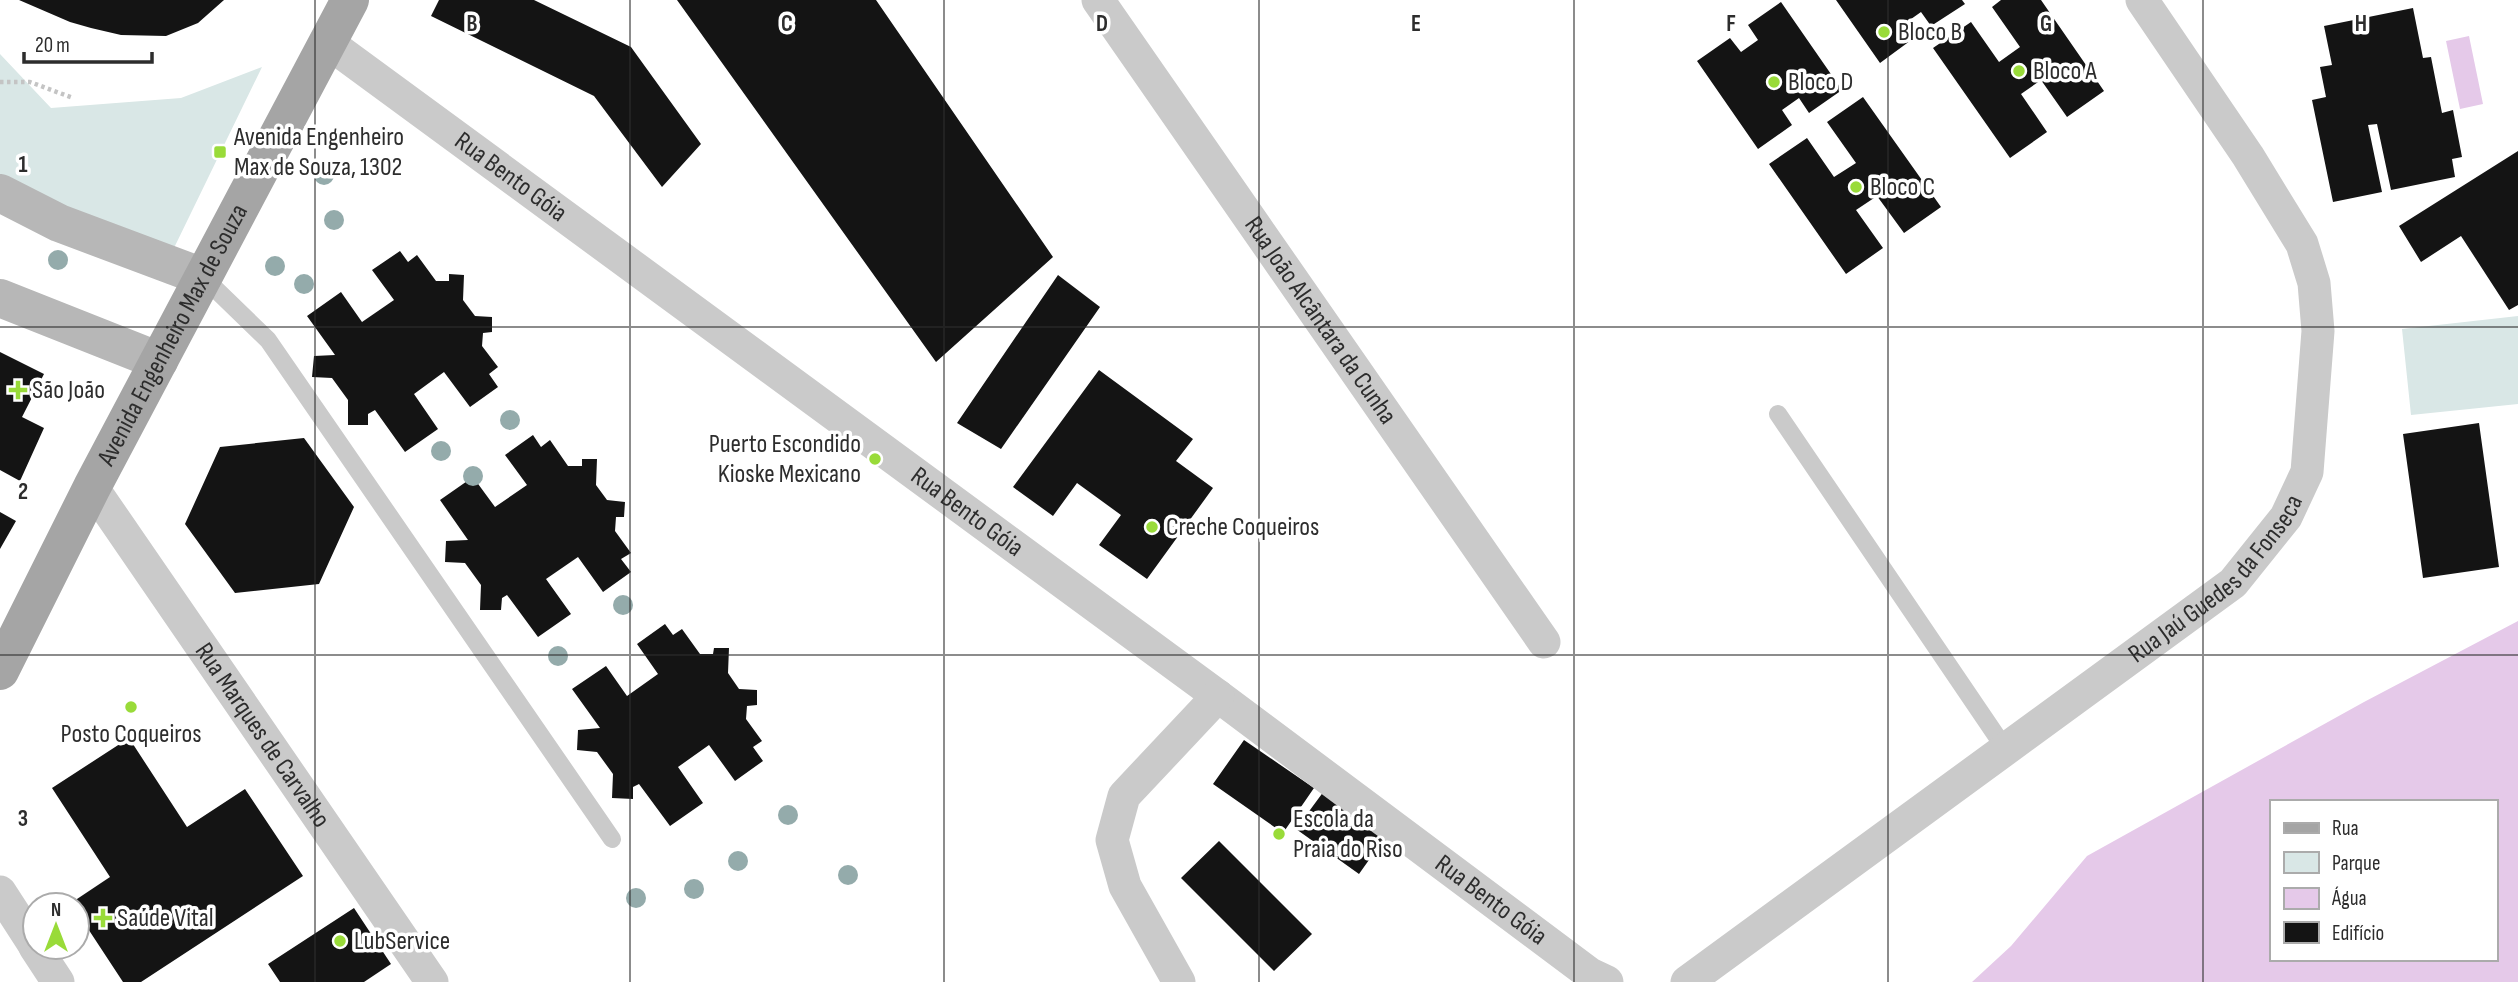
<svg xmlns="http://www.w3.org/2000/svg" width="2518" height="982" viewBox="0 0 2518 982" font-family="'Sofia Sans Condensed',sans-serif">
<rect width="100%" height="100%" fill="#fff"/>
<!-- green -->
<path fill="#d9e7e6" d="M0,54L51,108L181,98L262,67L173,250L74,216L0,175Z
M2518,316V404L2411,415L2402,329Z"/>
<!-- water -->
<path fill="#e5c9e9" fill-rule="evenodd" d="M2469,36L2483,104L2460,109L2446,41Z
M2518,621V982H1972L2011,946L2087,856L2364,702ZM2271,802H2495V959H2271Z"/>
<!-- building -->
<path fill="#141414" d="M19,0H224L198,23L166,36L121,35L91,28L70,22Z
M439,0H534L631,47L701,144L662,187L594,96L431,16Z
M677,0H876L1053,257L936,362Z
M1836,0H1962L1965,4L1931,26L1921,12L1904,24L1914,38L1880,63Z
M2001,0H2041L2104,91L2067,117L2041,80L2021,94L2047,132L2010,158L1933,48L1971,22L1999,62L2020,47L1992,7Z
M1781,2L1842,90L1809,113L1799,98L1782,110L1792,125L1758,149L1697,61L1730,38L1741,52L1758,40L1748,25Z
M2413,8L2423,58L2431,57L2442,113L2453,110L2462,157L2452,159L2455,177L2391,190L2377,124L2368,125L2382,192L2333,202L2312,100L2326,97L2320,67L2332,65L2324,26Z
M1863,97L1941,207L1904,233L1877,196L1856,210L1883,248L1846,274L1769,164L1807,138L1834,177L1856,163L1827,122Z
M2518,151V305L2509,310L2461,236L2421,262L2399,226Z
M400,251L408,262L417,255L436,281H449V274L464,275L463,300L475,316L492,317V332L483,333L482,346L498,367L489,374L498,387L470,407L444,372L414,394L438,429L405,452L375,410L368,414V425H348V400L332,378L312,377L314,356L335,355L307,316L341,292L362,322L394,300L372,270Z
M1058,275L1100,307L1001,449L957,423Z
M0,352L44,374L22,417L44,428L20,481L0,470Z
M1099,370L1193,439L1176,461L1213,488L1147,579L1099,545L1121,515L1077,483L1053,516L1013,487Z
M2479,423L2499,567L2423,578L2403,434Z
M533,435L541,447L550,440L568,466H582V459H597L596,485L607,500L625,502L624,517H616L615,531L631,553L621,559L631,572L603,592L578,557L546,579L571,614L538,637L507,595L502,598L501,610H480L481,585L465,563L445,562L446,541L468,540L440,500L473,477L495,507L527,485L505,455Z
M304,438L354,507L319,584L235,593L185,524L220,447Z
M0,512L16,521L0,549Z
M665,624L673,635L682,629L700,654H713L714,648H729L728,673L739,689L757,690V705L747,706L746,719L762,741L753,747L763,761L735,781L709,745L678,767L703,803L670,826L639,784L633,787V799L612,798L613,774L597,752L577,750L578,730L600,728L572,689L606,666L627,696L658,674L637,644Z
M129,738L187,827L245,789L303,876L141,982H123L77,912V905L71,903L110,877L52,788Z
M1244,740L1314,788L1283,833L1213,784Z
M1324,791L1386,836L1359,874L1296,829Z
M1219,841L1312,934L1274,971L1181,878Z
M354,908L391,964L364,982H280L268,964Z"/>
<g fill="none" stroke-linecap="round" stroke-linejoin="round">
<!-- path -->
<path stroke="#c4c4c4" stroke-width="4.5" stroke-dasharray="3.5 3.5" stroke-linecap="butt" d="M0,82H30L73,98"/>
<!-- service -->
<path stroke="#cacaca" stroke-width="18" d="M203,277L268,340L612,839
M1778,414L2006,750"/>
<!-- minor -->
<g stroke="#cacaca" stroke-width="33">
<path id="s1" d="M1098,0L1544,642"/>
<path id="s2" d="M327,42L1218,696L1590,974L1607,982"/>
<path id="s3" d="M92,487L432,982"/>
<path d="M0,892L35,946"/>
<path d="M35,947L58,982"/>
<path d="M1179,982L1125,886L1112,840L1124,796L1218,696"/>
<path id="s4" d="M1687,982L2233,583L2286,517L2307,472L2318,331L2314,283L2302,244L2248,156L2142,0"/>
</g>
<!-- secondary -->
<path stroke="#b7b7b7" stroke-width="38" d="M0,193L59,223L203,277
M0,298L159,361"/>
<!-- primary -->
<path stroke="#a5a5a5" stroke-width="38" id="s5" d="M0,671L92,487L350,0"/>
</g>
<!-- trees -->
<g fill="#94abab">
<circle cx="324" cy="175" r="10"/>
<circle cx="334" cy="220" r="10"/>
<circle cx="58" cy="260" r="10"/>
<circle cx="275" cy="266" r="10"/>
<circle cx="304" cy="284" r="10"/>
<circle cx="510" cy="420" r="10"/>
<circle cx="441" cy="451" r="10"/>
<circle cx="473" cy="476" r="10"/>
<circle cx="623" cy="605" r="10"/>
<circle cx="558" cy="656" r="10"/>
<circle cx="788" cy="815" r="10"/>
<circle cx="738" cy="861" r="10"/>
<circle cx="848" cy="875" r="10"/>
<circle cx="694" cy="889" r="10"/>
<circle cx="636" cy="898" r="10"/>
</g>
<!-- grid -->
<path fill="none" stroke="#2d2d2d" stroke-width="2" stroke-opacity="0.55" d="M315,0V982M630,0V982M944,0V982M1259,0V982M1574,0V982M1888,0V982M2203,0V982M0,327H2518M0,655H2518"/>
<!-- markers -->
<g fill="#99db39" stroke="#fff" stroke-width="2.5">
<circle cx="1884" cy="32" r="7"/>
<circle cx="2019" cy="71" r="7"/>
<circle cx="1774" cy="82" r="7"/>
<rect x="213" y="145" width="14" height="14" rx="3.5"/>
<circle cx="1856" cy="187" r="7"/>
<path d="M14.5 379.5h7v7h7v7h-7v7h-7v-7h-7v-7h7z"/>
<circle cx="875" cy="459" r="7"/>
<circle cx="1152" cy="527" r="7"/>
<circle cx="131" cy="707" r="7"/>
<circle cx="1279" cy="834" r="7"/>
<path d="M99.5 907.5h7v7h7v7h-7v7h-7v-7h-7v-7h7z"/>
<circle cx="340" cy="941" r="7"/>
</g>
<g text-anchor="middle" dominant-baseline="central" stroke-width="7" stroke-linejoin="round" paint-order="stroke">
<!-- poi labels -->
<g font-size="26" fill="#2d2d2d" stroke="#fff" text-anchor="start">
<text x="1898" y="32">Bloco B</text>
<text x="2033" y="71">Bloco A</text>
<text x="1788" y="82">Bloco D</text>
<text x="234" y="137">Avenida Engenheiro<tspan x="234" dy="30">Max de Souza, 1302</tspan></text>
<text x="1870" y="187">Bloco C</text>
<text x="32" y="390">São João</text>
<text x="861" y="444" text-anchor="end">Puerto Escondido<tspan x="861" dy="30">Kioske Mexicano</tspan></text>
<text x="1166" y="527">Creche Coqueiros</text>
<text x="131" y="734" text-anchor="middle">Posto Coqueiros</text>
<text x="1293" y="819">Escola da<tspan x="1293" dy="30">Praia do Riso</tspan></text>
<text x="117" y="918">Saúde Vital</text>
<text x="354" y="941">LubService</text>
</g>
<!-- street labels -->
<g font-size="26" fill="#2d2d2d" stroke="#fff">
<text stroke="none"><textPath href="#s2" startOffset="228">Rua Bento Góia</textPath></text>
<text stroke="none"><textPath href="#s1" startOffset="390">Rua João Alcântara da Cunha</textPath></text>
<text stroke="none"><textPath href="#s5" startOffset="378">Avenida Engenheiro Max de Souza</textPath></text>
<text stroke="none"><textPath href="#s2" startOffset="794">Rua Bento Góia</textPath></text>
<text stroke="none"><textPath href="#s4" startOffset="667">Rua Jaú Guedes da Fonseca</textPath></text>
<text stroke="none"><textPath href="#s3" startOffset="301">Rua Marques de Carvalho</textPath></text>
<text stroke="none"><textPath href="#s2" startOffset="1446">Rua Bento Góia</textPath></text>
</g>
</g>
<g font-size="23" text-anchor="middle" font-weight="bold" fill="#2d2d2d" stroke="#fff" stroke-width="7" stroke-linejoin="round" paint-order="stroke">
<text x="472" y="31">B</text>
<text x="787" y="31">C</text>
<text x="1102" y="31">D</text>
<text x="1416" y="31">E</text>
<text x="1731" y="31">F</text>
<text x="2046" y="31">G</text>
<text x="2361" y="31">H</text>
<text x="23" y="172">1</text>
<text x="23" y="499">2</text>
<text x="23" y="826">3</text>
</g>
<!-- legend -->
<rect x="2270" y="800" width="228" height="161" fill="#ffffff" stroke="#ababab" stroke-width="2"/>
<rect x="2284" y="823" width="35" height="10" fill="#a5a5a5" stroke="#ababab" stroke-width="2"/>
<text x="2332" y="835" font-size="21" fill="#2d2d2d">Rua</text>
<rect x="2284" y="852" width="35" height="21" fill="#d9e7e6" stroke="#ababab" stroke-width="2"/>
<text x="2332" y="870" font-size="21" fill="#2d2d2d">Parque</text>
<rect x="2284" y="888" width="35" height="21" fill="#e5c9e9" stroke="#ababab" stroke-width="2"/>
<text x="2332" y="905" font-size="21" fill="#2d2d2d">Água</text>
<rect x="2284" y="922" width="35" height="21" fill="#141414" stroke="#ababab" stroke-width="2"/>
<text x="2332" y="940" font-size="21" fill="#2d2d2d">Edifício</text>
<!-- north arrow -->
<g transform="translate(56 926)"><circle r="33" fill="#ffffff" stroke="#ababab" stroke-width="2"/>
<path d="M0-5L12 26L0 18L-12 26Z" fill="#99db39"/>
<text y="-10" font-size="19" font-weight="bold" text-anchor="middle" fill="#2d2d2d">N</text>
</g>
<!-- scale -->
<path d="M24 52v10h128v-10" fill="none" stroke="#2d2d2d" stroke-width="3.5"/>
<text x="35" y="52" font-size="21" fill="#2d2d2d" stroke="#ffffff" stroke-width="5" paint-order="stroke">20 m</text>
</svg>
